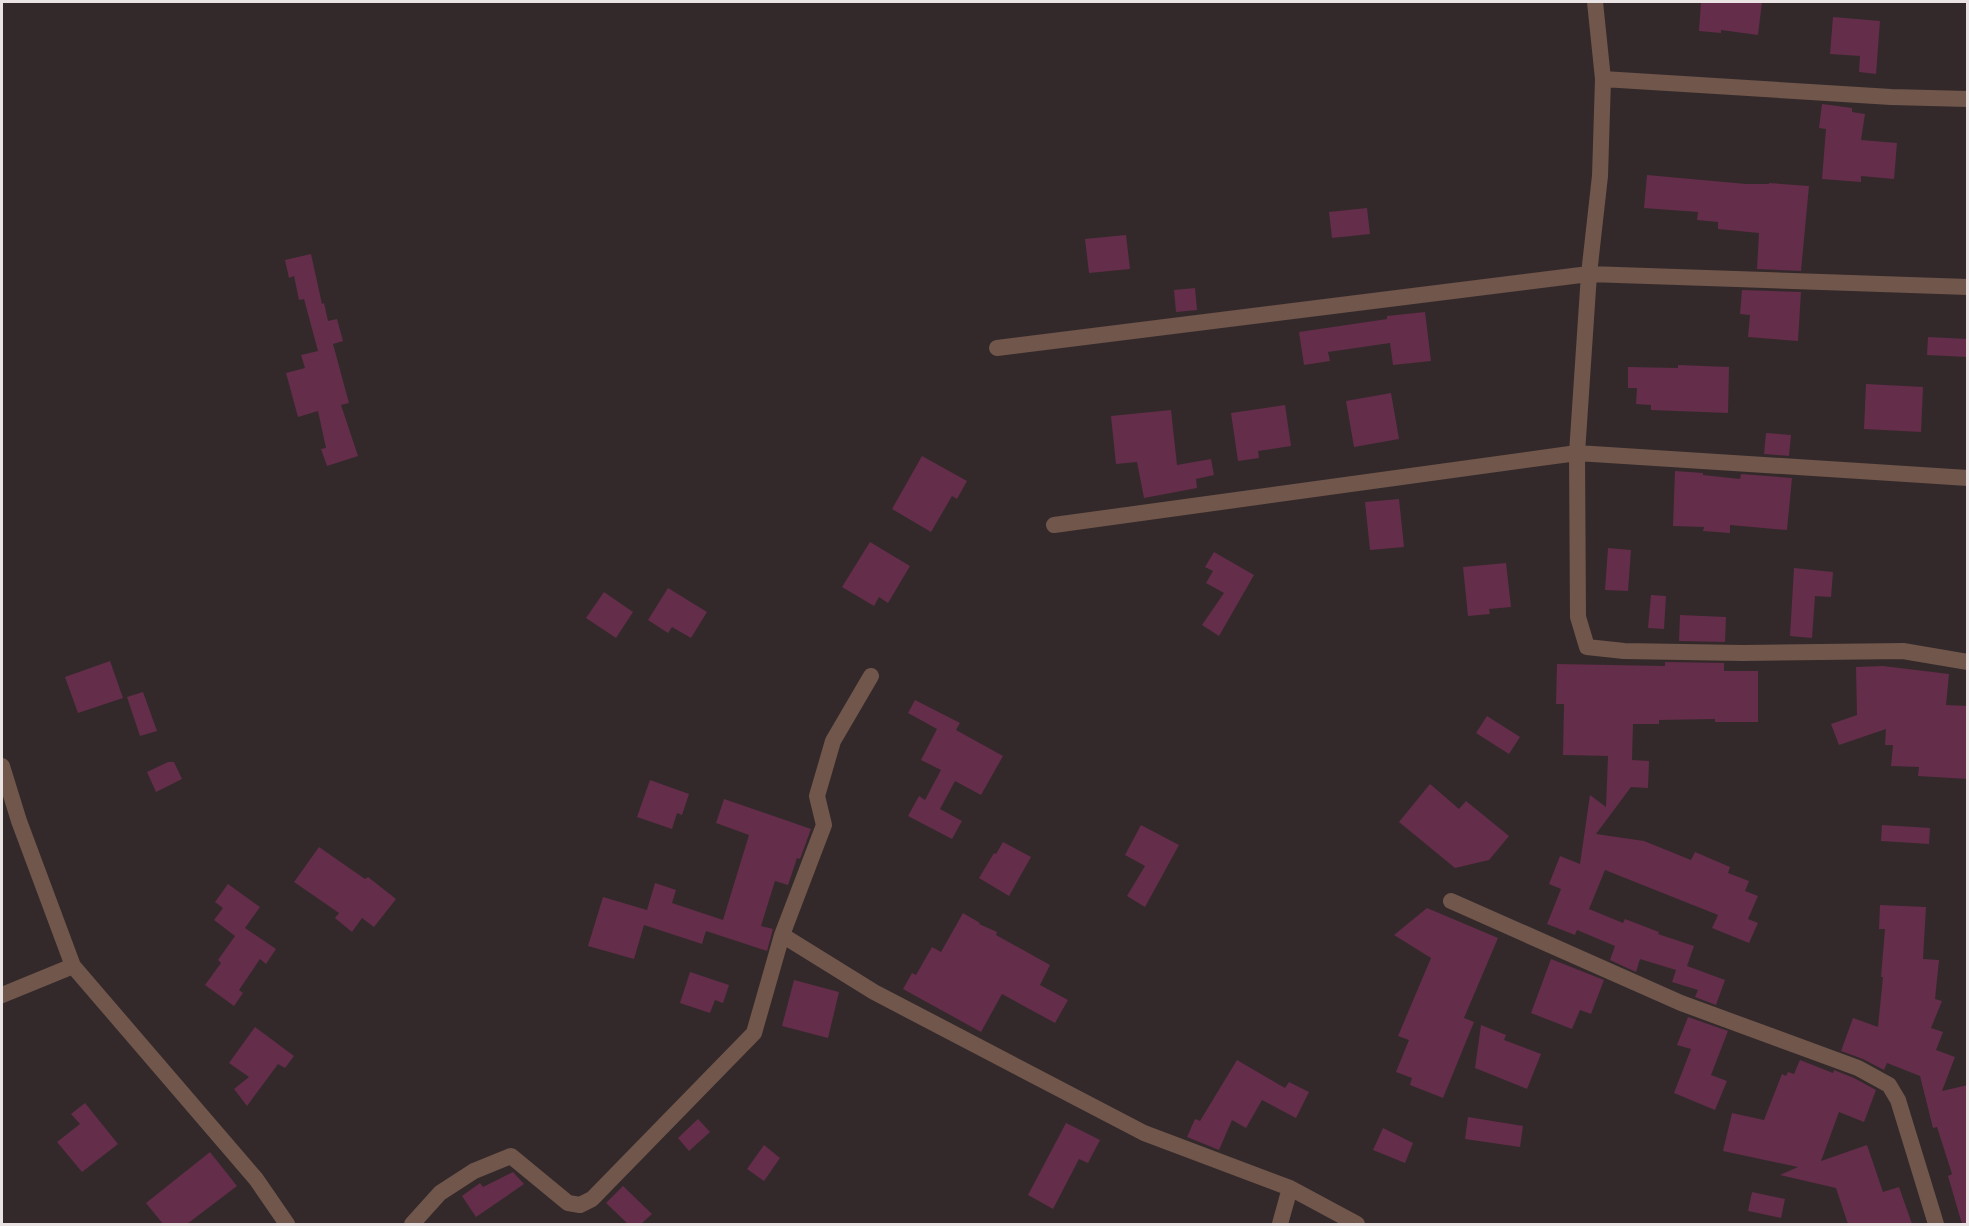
<svg xmlns="http://www.w3.org/2000/svg" width="1969" height="1226" viewBox="0 0 1969 1226" font-family="'Noto Serif',serif">
<rect width="100%" height="100%" fill="#33292a"/>
<!-- building -->
<path fill="#642d4a" d="M1701,2H1762L1758,35L1721,30V33L1699,31Z
M1833,17L1880,21L1876,74L1859,72L1860,56L1830,54Z
M1822,104L1852,108V112L1865,114L1861,140L1897,143L1894,179L1861,176V182L1822,179L1826,129L1819,128Z
M1647,175L1746,184H1769V183L1809,186L1801,271L1757,269L1759,233L1718,229V222L1697,220L1698,212L1644,208Z
M1367,208L1370,234L1332,238L1329,212Z
M1126,235L1130,269L1089,273L1085,239Z
M311,254L322,304L324,303L328,321L337,319L343,341L333,344L349,403L341,405L358,456L327,466L321,449L326,448L318,411L298,417L286,373L305,368L301,355L318,351L304,299L299,300L294,276L289,278L285,260Z
M1195,288L1197,310L1176,312L1174,290Z
M1742,290L1801,292L1798,341L1748,337L1750,315L1740,314Z
M1425,312L1431,361L1393,365L1390,343L1328,352L1330,361L1304,365L1299,332L1387,319V316Z
M1928,337L1968,339V357L1927,355Z
M1678,365L1729,367L1728,413L1651,410V405L1636,404L1637,388H1628V367L1678,368Z
M1866,384L1923,387L1921,432L1864,429Z
M1391,393L1399,439L1354,447L1346,401Z
M1285,405L1291,446L1258,451L1259,458L1238,461L1231,413Z
M1171,410L1177,465L1211,459L1214,475L1196,479L1197,488L1144,498L1137,462L1116,464L1111,416Z
M1766,433L1791,435L1789,456L1764,454Z
M922,456L967,481L957,499L952,496L931,532L892,509Z
M1675,471L1703,473V475L1740,479L1741,474L1792,478L1787,530L1730,525V533L1703,531L1704,527L1673,526Z
M1399,499L1404,547L1370,550L1365,502Z
M870,542L910,566L888,603L879,597L874,606L842,587Z
M1608,548L1631,550L1628,591L1605,590Z
M1214,552L1254,575L1219,636L1202,625L1224,593L1206,583L1213,571L1205,567Z
M1506,563L1511,607L1489,609L1490,614L1468,616L1463,567Z
M1794,568L1833,572L1831,597L1815,596L1812,638L1790,636Z
M668,588L707,612L691,638L672,627L668,633L648,620Z
M604,592L633,612L616,638L586,618Z
M1651,595L1666,596L1664,629L1648,628Z
M1680,615L1726,617L1725,642L1679,641Z
M110,661L123,698L78,713L65,677Z
M1665,662L1724,663V671H1758V722H1715V719L1659,720V724H1633L1632,760L1649,761L1648,788L1631,787L1596,834L1644,841L1691,860L1695,852L1730,867L1728,873L1749,881L1745,891L1758,896L1748,919L1758,923L1749,943L1712,928L1718,915L1605,870L1589,909L1623,923L1625,919L1659,932L1658,934L1694,946L1687,966L1725,980L1716,1005L1695,997L1698,990L1672,982L1676,970L1640,959L1636,972L1610,960L1615,946L1577,930L1575,935L1547,924L1561,889L1549,884L1560,856L1580,864L1590,795L1606,807L1608,756L1563,755L1564,704H1556L1557,664L1665,666Z
M1883,666L1949,674L1946,705L1968,706V779L1918,776L1919,767L1891,766L1893,745H1885L1886,729L1839,745L1831,724L1857,715L1856,667Z
M143,692L157,731L140,736L127,697Z
M915,700L960,723L956,730L1003,756L981,795L955,781L940,809L962,821L952,839L908,816L919,796L925,800L941,770L921,760L937,729L908,713Z
M1487,716L1520,737L1509,754L1476,733Z
M168,762H174L182,779L156,792L147,772Z
M650,780L689,794L682,815L677,813L672,829L637,817Z
M1430,784L1459,809L1466,801L1509,836L1489,860L1455,868L1399,822Z
M724,799L811,829L800,859L797,858L788,885L775,881L761,926L773,929L767,951L706,931L702,944L644,925L634,959L588,946L603,897L647,910L655,883L676,890L672,903L723,920L749,835L716,823Z
M1141,825L1179,845L1145,907L1127,896L1145,866L1125,855Z
M1882,825L1930,828L1929,844L1881,841Z
M1003,842L1031,857L1009,896L979,878L994,853L996,854Z
M319,847L365,879L368,877L396,899L374,927L362,918L352,932L335,918L339,913L294,882Z
M228,884L260,907L245,928L276,949L266,964L260,959L239,990L243,993L234,1006L205,985L221,963L218,960L235,936L214,920L223,908L215,902Z
M1880,905L1926,907L1923,959L1939,960L1935,999L1942,1001L1931,1028L1943,1032L1936,1050L1955,1057L1942,1091L1968,1085V1224H1962L1948,1176L1952,1174L1937,1127L1933,1128L1920,1076L1887,1063L1884,1070L1863,1059L1841,1051L1853,1018L1878,1027L1883,977H1881L1885,929H1879Z
M1427,908L1498,938L1464,1018L1474,1022L1443,1098L1410,1085L1412,1078L1396,1072L1409,1040L1398,1036L1431,958L1394,935Z
M963,913L980,923L979,924L997,932L996,935L1050,965L1040,985L1068,1000L1055,1023L1002,994L981,1032L903,989L912,973L916,975L932,947L941,952Z
M1551,959L1604,980L1591,1014L1580,1010L1572,1029L1531,1013Z
M690,972L729,985L723,1003L715,1000L710,1013L680,1003Z
M794,980L839,992L828,1038L782,1026Z
M1688,1017L1728,1031L1711,1075L1727,1081L1715,1110L1674,1093L1691,1049L1677,1045Z
M1481,1025L1506,1035L1504,1040L1541,1054L1527,1089L1475,1068Z
M255,1027L294,1056L285,1068L278,1064L247,1106L234,1089L249,1077L229,1063Z
M1237,1060L1285,1088L1289,1082L1309,1092L1296,1118L1262,1100L1246,1128L1232,1120L1219,1150L1187,1137L1195,1119L1200,1121Z
M1800,1060L1833,1073L1834,1070L1854,1078L1876,1090L1864,1122L1839,1112L1821,1161L1867,1145L1883,1192L1899,1187L1912,1224H1848L1836,1188L1780,1175L1798,1167L1723,1151L1732,1113L1764,1120L1782,1074L1786,1076L1788,1072L1794,1074Z
M85,1103L118,1144L82,1172L57,1142L80,1124L71,1114Z
M1468,1117L1523,1126L1520,1147L1465,1139Z
M698,1119L710,1132L689,1151L678,1138Z
M1066,1123L1100,1140L1088,1163L1079,1159L1053,1209L1028,1195Z
M1383,1128L1413,1143L1405,1163L1373,1150Z
M764,1145L780,1158L764,1181L747,1169Z
M210,1152L237,1186L187,1224H163L146,1203Z
M513,1172L524,1184L476,1217L462,1196L480,1183L483,1187Z
M623,1186L652,1214L641,1224H628L606,1203Z
M1752,1192L1785,1199L1781,1218L1748,1211Z"/>
<g fill="none" stroke-linecap="round" stroke-linejoin="round">
<!-- minor -->
<path stroke="#71564c" stroke-width="16" d="M1595,2L1603,79L1600,176L1589,274L1577,453L1578,617L1587,647L1624,651L1743,653L1903,651L1968,662
M1603,79L1891,97L1968,99
M997,348L1589,274L1968,287
M1054,525L1577,453L1968,478
M2,766L19,821L73,966L256,1179L287,1224
M1451,901L1681,1003L1858,1068L1889,1085L1898,1100L1936,1224
M782,935L874,992L1144,1133L1290,1188L1357,1224
M2,995L73,966
M412,1224L440,1193L474,1171L511,1156L568,1203L580,1205L592,1199L754,1033L782,935L824,825L817,796L833,741L871,676
M1280,1224L1290,1188"/>
</g>
<!-- border -->
<rect width="1969" height="1226" fill="none" stroke="#eae3e4" stroke-width="6"/>
</svg>
